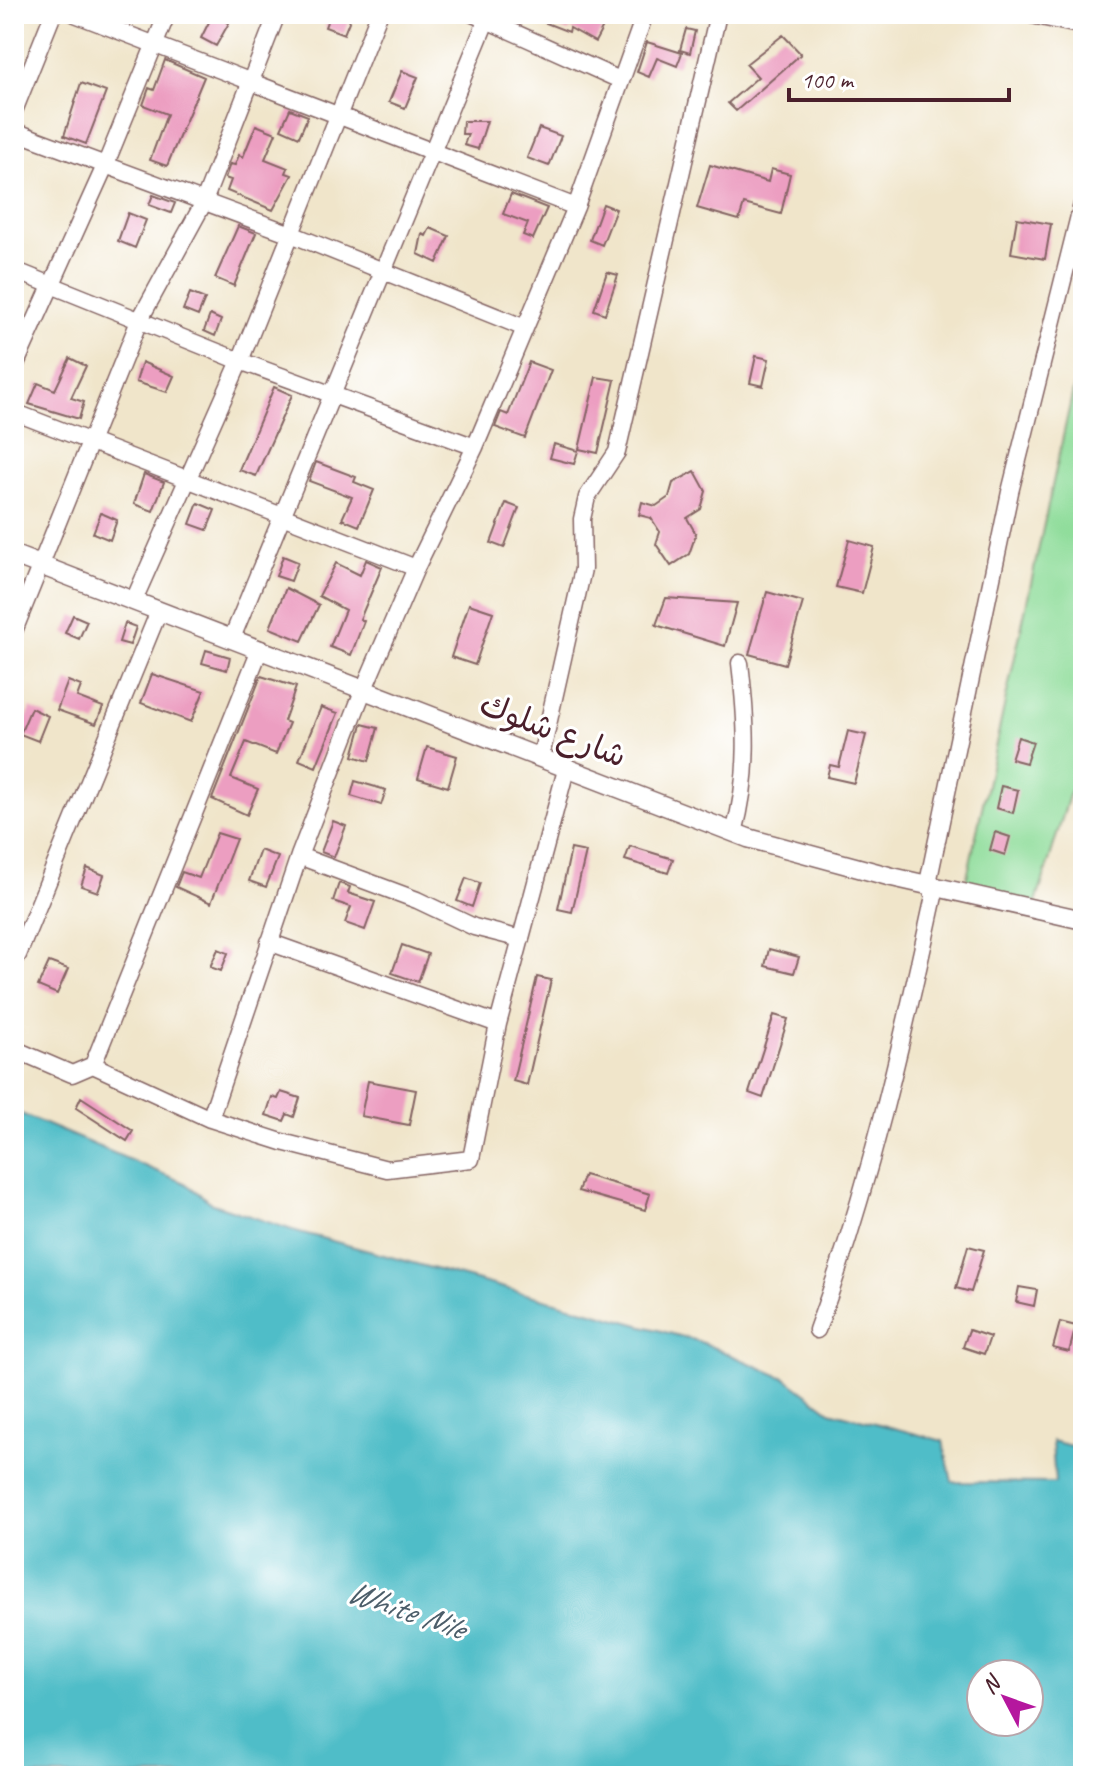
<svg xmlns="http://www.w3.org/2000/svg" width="1097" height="1790" viewBox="0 0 1097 1790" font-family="Caveat,'Playpen Sans Arabic',sans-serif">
<rect width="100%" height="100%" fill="#fff"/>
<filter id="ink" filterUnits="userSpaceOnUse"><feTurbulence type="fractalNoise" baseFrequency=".0125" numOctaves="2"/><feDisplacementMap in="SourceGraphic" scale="16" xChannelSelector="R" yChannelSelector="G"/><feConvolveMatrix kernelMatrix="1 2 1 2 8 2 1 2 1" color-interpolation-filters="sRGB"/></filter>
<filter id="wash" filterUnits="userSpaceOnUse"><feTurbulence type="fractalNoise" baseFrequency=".006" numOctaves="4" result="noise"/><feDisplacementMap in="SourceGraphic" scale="32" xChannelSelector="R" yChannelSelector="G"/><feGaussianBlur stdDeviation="1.8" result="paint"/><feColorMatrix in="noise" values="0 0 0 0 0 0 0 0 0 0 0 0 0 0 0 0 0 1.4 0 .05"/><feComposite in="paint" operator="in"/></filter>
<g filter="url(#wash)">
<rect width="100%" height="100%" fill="#f0e5ca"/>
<!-- green -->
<path fill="#90dd9b" stroke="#6d7e63" stroke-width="2" d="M1083,345V750L1036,903L965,886Z"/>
<!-- water -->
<path fill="#4fbdc8" stroke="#4c6e7a" stroke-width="2" fill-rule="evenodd" d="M14,1111L185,1183L213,1204L292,1230L698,1341L787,1379L830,1411L943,1441L952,1482L1055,1483L1052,1441L1083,1449V1776H14ZM981,1674H1029V1722H981Z"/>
<g id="blocks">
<!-- building -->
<path fill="#ec9ec1" d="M213,14L229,23L216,46L201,38Z
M330,14H352L344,34L325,27Z
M523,14H610L595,42L570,28L569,32Z
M686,29L695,31L690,53L680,50Z
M783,35L801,54L736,111L728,103L758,77L746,64Z
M647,42L682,53L677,66L657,58L649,77L637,72Z
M165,60L204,77L167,166L150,160L167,114L143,105L149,88L154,90Z
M402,71L418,77L405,108L389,102Z
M81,83L106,92L86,144L64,136Z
M290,109L308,116L299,137L281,129Z
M463,121H487L478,149L464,145L468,134H462Z
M256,125L276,133L265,159L288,168L286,173L292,175L273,210L227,191L231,180L225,178L230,164L235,165L239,155L243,157Z
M539,128L561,136L549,166L527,158Z
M710,165L768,182L771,169L790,174L781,214L744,204L739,220L697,208Z
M511,194L547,208L533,239L523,235L528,223L503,214Z
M153,195L175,203L171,213L149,205Z
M603,204L616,209L602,245L590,240Z
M128,213L146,220L135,248L118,241Z
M1017,218L1051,224L1045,259L1011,253Z
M238,226L256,233L234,286L215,278Z
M430,228L449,236L437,263L418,254L422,234L426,236Z
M607,272L618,275L605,314L594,310Z
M190,293L205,299L198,316L183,310Z
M210,315L221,320L215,336L204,331Z
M756,356L769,359L763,386L750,383Z
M70,358L86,366L71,398L84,402L79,419L29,404L38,383L55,390Z
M142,362L174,376L167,392L136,382Z
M529,362L551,370L525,438L495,427L501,412L508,415Z
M596,377L615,380L598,453L579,449Z
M274,387L292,395L256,476L239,470Z
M554,444L578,451L574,464L550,458Z
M316,462L356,477L354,482L374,490L359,526L342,519L352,497L309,481Z
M695,471L706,491L701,509L687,518L696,534L689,554L671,566L656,544L660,532L651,518L639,515L642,502L656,506L669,497L673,483Z
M144,474L164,482L153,511L134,504Z
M198,503L215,510L207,530L190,524Z
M506,503L519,508L504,548L491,543Z
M101,513L117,520L110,540L93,533Z
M849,540L874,547L862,593L836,587Z
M283,556L298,562L291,581L276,576Z
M366,560L382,567L360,619L364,621L351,655L330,647L345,610L319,596L336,563L360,575Z
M286,588L319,605L302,641L270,628Z
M767,592L803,602L785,664L749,654Z
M666,598L737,603L725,646L656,625Z
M469,604L493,612L475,665L451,657Z
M73,615L87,621L79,639L65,633Z
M125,623L136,627L130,645L119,642Z
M206,650L230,657L227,670L202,663Z
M152,674L204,691L191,722L141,703Z
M261,676L296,687L284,721L289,723L276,754L246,742L231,778L258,789L247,815L212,799Z
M68,681L81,686L77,697L103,707L96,724L57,710Z
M321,707L338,713L316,767L299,760Z
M31,708L48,716L38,741L20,734Z
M362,724L378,728L369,761L353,756Z
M848,731L866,735L854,783L827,777L830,765L839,767Z
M1018,737L1033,742L1026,763L1011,759Z
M427,747L457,756L448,787L418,778Z
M355,781L386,790L381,805L351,796Z
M1001,786L1018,790L1013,813L996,808Z
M333,821L346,826L334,857L321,852Z
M995,832L1010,837L1005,855L990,850Z
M217,833L236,839L211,903L176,887L182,872L199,878Z
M630,846L673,859L668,873L625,860Z
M571,849L586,852L572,912L558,909Z
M260,850L278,857L266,887L249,881Z
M87,868L104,875L98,892L81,886Z
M466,878L480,883L472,907L457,901Z
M339,883L350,887L348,893L375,902L365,930L345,923L351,907L333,901Z
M402,945L428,954L418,982L392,973Z
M218,949L228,953L221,971L210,967Z
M769,949L799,957L794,973L765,966Z
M49,962L68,969L57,994L38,986Z
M537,977L551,980L527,1085L513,1081Z
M774,1015L788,1019L763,1098L749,1093Z
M368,1081L416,1090L409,1125L361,1116Z
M281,1092L300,1098L294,1117L287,1114L284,1121L266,1115L272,1097L278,1099Z
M81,1097L133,1131L127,1141L76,1108Z
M584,1175L650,1194L645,1210L578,1191Z
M968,1246L984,1250L971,1292L956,1288Z
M1019,1287L1037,1290L1034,1306L1016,1302Z
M1060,1322L1076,1326L1069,1352L1053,1348Z
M969,1330L990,1337L984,1354L963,1347Z"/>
</g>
</g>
<g filter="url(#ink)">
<use href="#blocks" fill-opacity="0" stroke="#846463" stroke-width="2"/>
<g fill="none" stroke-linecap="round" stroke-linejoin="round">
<defs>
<path id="minor" d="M75,14L576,207
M473,14L620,80
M1027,14L1083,26
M14,111L53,14
M14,131L291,234L525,328
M14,270L240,361L475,447
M14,368L105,166L167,14
M14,412L416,568
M134,600L240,361L379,14
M14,631L139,321L203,204L277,14
M232,638L489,14
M541,756L583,569L582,519L587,497L617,452L718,14
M734,833C750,774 747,723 740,663
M299,856L417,900L474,927L521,939
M269,942L498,1024
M18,955L159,611
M14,1049L72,1074L93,1065L210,1119L282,1142L387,1169L471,1159L498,1024L567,766
M93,1065L260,649
M210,1119L299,856L363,691L416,568L475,447L576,207L645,14
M817,1330C869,1188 902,1043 934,896L928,883L1010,492L1083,200"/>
<path id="tertiary" d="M14,555L748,838L892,877L1083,920"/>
</defs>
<!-- minor casing -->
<use href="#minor" stroke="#846463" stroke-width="19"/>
<!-- tertiary casing -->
<use href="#tertiary" stroke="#846463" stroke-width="21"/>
<!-- minor -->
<use href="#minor" stroke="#fff" stroke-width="16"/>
<!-- tertiary -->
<use href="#tertiary" stroke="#fff" stroke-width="18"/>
</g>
</g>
<g text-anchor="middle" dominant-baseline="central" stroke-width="6" stroke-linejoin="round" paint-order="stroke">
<!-- street labels -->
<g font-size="32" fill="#4a1f2b" stroke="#fff">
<text transform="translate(553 730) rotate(21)">شارع شلوك</text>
</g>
<!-- water labels -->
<g font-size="34" font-style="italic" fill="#4c5e6a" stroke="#fff">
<text transform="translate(406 1609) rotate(19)">White Nile</text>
</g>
</g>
<!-- margin -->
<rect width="1097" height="1790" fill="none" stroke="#fff" stroke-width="48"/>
<!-- north arrow -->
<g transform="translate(1005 1698) rotate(311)"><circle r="38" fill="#ffffff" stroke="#b7a5aa" stroke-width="2"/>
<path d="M0-6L14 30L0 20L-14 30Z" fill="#b5179e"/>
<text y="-12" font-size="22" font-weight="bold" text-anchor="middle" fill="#4a1f2b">N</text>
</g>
<!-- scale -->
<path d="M789 88v12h220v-12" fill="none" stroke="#4a1f2b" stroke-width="4"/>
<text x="801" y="88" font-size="24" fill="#4a1f2b" stroke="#ffffff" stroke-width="6" paint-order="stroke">100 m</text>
</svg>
